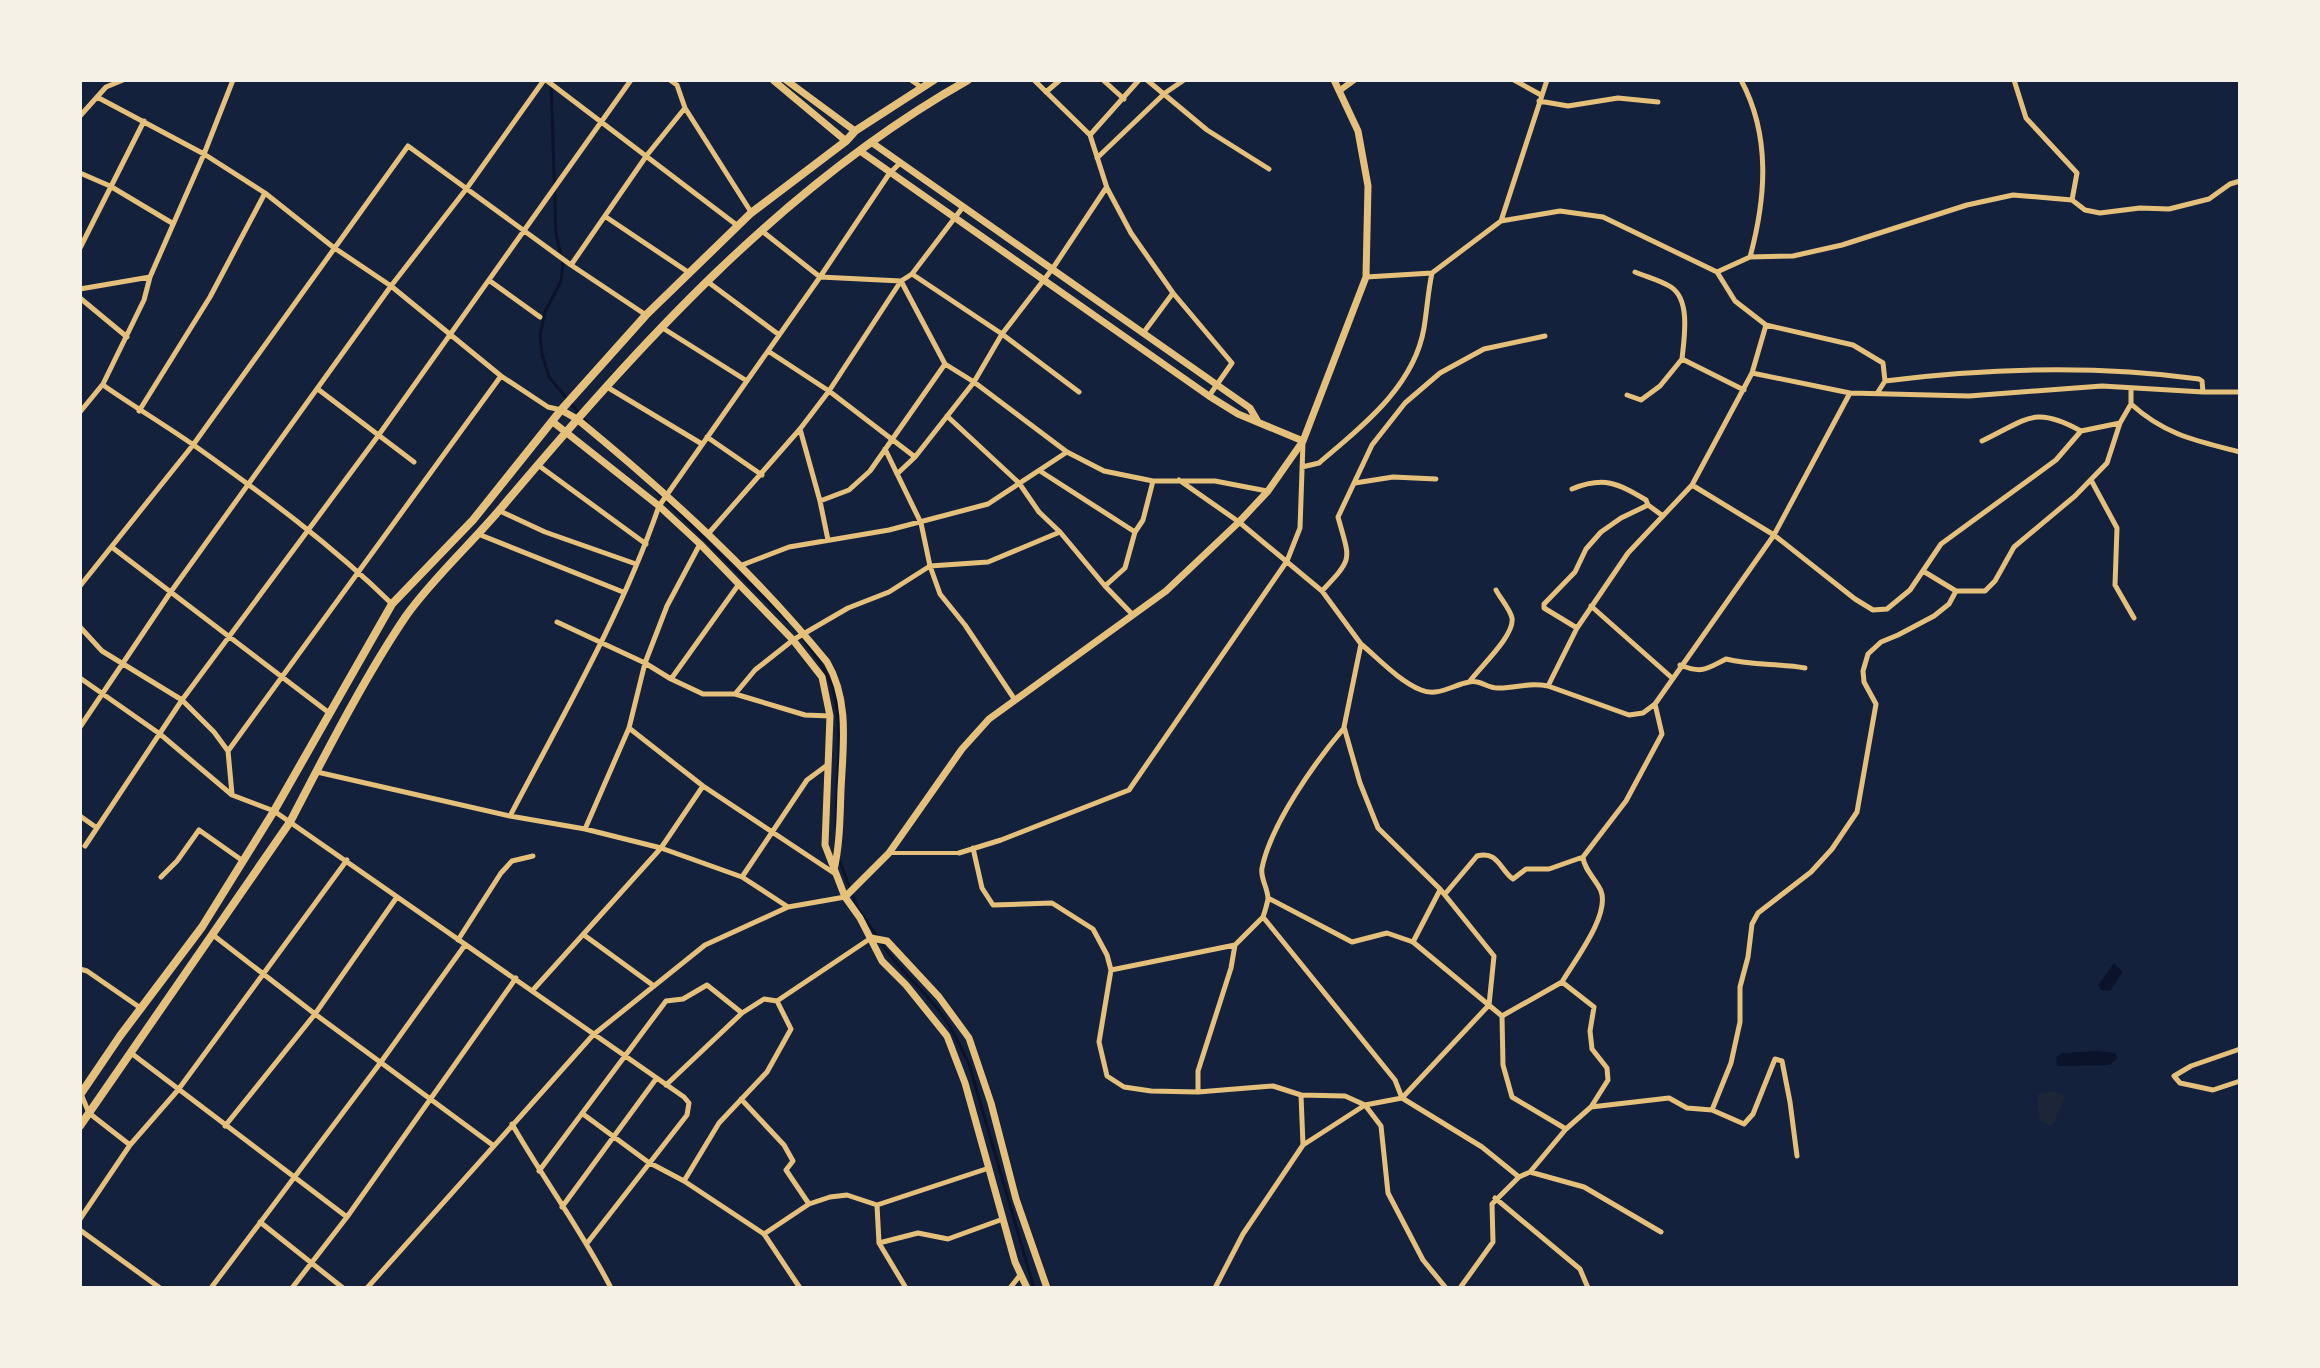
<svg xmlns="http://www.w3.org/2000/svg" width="2320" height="1368" viewBox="0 0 2320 1368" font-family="'Open Sans',sans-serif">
<rect width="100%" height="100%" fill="#14213d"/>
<!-- green -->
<path fill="#1d2539" d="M2055,1091L2065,1097L2052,1126L2040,1121L2037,1094Z"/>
<!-- water -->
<path fill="#0b132b" d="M2114,963L2123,972L2110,991L2101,990L2098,985Z
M2097,1051L2115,1053L2118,1058L2110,1065L2057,1066L2056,1057L2062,1053Z"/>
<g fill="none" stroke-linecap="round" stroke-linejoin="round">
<!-- stream -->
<path stroke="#0b132b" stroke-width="3" d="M551,80L556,234L563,264L561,281L545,312L540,335L542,354L549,377L588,424
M656,491L787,621
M803,639C814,653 826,669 832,687C845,730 836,782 836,826
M838,857L858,909L877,936
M881,943C899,970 924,990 943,1016C954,1032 962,1049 970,1067L1034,1288"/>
<!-- pedestrian -->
<path stroke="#e5c07b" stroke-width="4" d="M889,853H959"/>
<!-- minor -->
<path stroke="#e5c07b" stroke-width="5" d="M546,80L738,226
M670,80L677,85L685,108L751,212
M911,80L921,87
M1034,80L1090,135L1107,188L1131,233L1173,293L1232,363L1209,396
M1103,80L1124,99
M1147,80L1207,130L1269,169
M1514,80L1541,95
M1046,92L1060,80
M97,97L204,154L265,193L333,247L391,286L501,376L548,407L561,410
M1539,101L1568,106L1618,98L1658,102
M80,116L106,87L123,80
M1090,135L1139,80
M1097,158L1165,93L1184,80
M80,173L110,186L172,223
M2072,200L2085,210L2100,213L2140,208L2169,209L2209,199L2230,184L2240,181
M606,217L688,272
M1501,221L1547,80
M762,231L820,277L901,281L945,364L974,382L1067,452L1104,471L1153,481H1215L1267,491
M80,248L144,121
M1750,257L1793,256L1842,245L1967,205L2013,195L2072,200L2077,173L2026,118L2014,80
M571,265L647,155L685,108
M1635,272C1647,277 1660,280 1671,287C1691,300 1684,339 1682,359L1744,390
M1717,272L1750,257C1766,198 1771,136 1741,80
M912,274L1002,334L1079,392
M1366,277L1432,273L1501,221L1560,211L1603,217L1717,272L1735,301L1766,325L1853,345L1883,363L1885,381L1878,392
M490,281L540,317
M708,282L778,334
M80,289L150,277
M80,298L127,337
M661,327L747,381
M1144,332L1173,293
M768,351L829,391L915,457
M1752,373L1850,393L1969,396L2102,386L2203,392H2240
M1885,381C1990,368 2095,365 2199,379L2202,381L2203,392
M103,385C133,406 165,425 195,446C264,495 332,545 392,604
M607,387L702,444
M319,390L414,462
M1627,395L1641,400L1660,386L1682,359
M2131,404C2165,435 2197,441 2240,452
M139,411L210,297L265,193
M80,412L103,384L144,300L150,277L204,154L233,80
M947,416L1019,483L1039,512L1060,532L1105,586L1133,615
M800,429L820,501L828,540
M707,437L762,475
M1982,441C2028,419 2034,405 2081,431
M885,449L921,523L930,566L940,594L965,625L1015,700
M538,465L646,544
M1302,467L1319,463C1361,427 1414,387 1424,328C1427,310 1428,291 1432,273
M1040,471L1135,532
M897,474L915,457L974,382L1002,334L1053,268L1106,188
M1179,480L1239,522L1322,591L1361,644L1344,727L1360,783L1378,828L1440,889L1494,956L1489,1005L1402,1098L1365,1105L1381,1126L1388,1193L1423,1260L1446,1288
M2091,480L2117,528L2115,585L2134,618
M1355,483L1393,477L1436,479
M1692,485L1774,535L1855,599L1873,610L1887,609L1910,590L1941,544L2056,460L2081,431L2120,423
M1572,489C1604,476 1617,483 1646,500L1648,505
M820,501L849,490L870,471L945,364
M500,511L545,532L636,564
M478,534L623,592
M708,534L800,429L829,391L901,281L912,274L963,207
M113,548L328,712
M742,565L789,547L889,530L988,504L1067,452
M1923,571L1956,591H1985L1995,581L2014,547L2075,496L2107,463L2120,423L2131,404V388
M80,586L193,445L408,146L571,265L646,315
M1105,586L1125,568L1135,532L1143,520L1153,481
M1322,591C1354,557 1350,561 1338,517L1372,445L1405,403L1440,373L1484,349L1545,336
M1591,606L1671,677
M557,622L645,663L671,679L703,694H735L805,715L830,716
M80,627L102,651L182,700L214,732L228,751L232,794
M1577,628L1544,608V604L1575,572L1586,549L1601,532L1621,518L1648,505L1663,516
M1361,644C1379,659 1399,681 1421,690C1438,697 1453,685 1469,682C1480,679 1488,689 1499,688C1518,688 1528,682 1548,686L1629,715L1643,713L1655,704
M1680,665C1703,674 1706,669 1726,659C1753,666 1778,663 1805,668
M80,678L160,734L232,795L274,811L684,1097L689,1103L687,1115L588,1242
M671,679L739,584
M1470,681C1481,666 1515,635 1512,618C1510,609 1500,598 1496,590
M1548,686L1577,628L1628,553L1692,485L1752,373L1766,325
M735,694L755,670L793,640L848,608L889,592L930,566L988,562L1060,532
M80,727L170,593L391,286L467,188L544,80
M629,728L703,786L834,873
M1344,728C1315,762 1271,824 1262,868C1260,878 1268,888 1268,899C1267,904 1265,911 1263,917L1395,1080L1402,1098L1482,1147L1519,1177L1492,1204L1493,1242L1460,1288
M228,751L501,376
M317,772L510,816L585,829L661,848L742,877L788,907
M80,816L97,828
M510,816C563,715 622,614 659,506L820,277L889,174L900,163
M585,829L629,728L645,663L667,606L700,544
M85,846L182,700L378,436L631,80
M973,848L982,888L993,905L1052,903L1093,929L1107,955L1111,970L1099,1042L1107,1076L1124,1087L1151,1091L1198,1092L1273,1086L1301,1095
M959,853L1001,840L1129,790L1287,561L1300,528L1303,442
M161,877L177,861L199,830L243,861
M742,877L807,780L826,766
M1445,894L1477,856C1498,850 1500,870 1513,879L1526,869H1549L1583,857
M1268,898L1352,942L1387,933L1413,942L1502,1016L1503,1065L1512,1097L1566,1129
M213,935L315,1014L494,1146
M584,935L654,986
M458,940L501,873L512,861L533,856
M1413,942L1440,890
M80,969L87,971L142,1009
M1111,970L1235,945
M533,990L661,848L703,786
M1502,1016L1562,982
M2240,1049L2191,1066L2174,1076L2180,1083L2213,1090L2240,1081
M131,1053L347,1217
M666,1085L742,1013L764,999L777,1001L871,938
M1198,1092V1071L1231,968L1235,945L1263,917
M81,1094L89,1113L130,1145
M741,1099L784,1145L793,1161L786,1170L809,1204
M1591,1107L1669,1098L1687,1108L1712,1110L1744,1124L1753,1114L1775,1059L1782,1061L1790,1102L1797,1156
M1712,1110L1731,1063L1740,1022V987L1748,957L1752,924L1758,913L1811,872L1832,849L1857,812L1876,704L1864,682L1863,671L1868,654L1881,642L1898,635L1934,616L1949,604L1956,591
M583,1114L648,1162L684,1181L764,1234L800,1288
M512,1124C544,1180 582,1231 611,1288
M225,1126L315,1014L397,897
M539,1171L666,1001L683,999L707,985L742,1013
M1530,1172L1584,1187L1661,1232
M1519,1177L1530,1172L1566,1129L1591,1107L1608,1080L1607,1068L1592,1049L1590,1031L1594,1007L1562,982C1575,960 1610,915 1601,891C1596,879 1584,870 1583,857L1626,801L1662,734L1655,704L1774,535L1850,393
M684,1181L719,1123L767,1072L791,1029L777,1001
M1495,1198L1580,1269L1588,1288
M877,1205L879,1243L906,1288
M562,1207L656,1079
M80,1219L130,1145L178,1090L347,860
M260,1222L343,1288
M80,1230L160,1288
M764,1234L809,1204L830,1197L847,1195L877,1205L989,1168
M879,1243L918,1233L948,1239L1003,1219
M211,1288L381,1062L465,945
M292,1288L347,1217L516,978
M367,1288L593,1035L705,945L788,907L845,897
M1010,1288L1021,1274
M1215,1288L1243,1234L1303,1145L1365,1105L1345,1096L1301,1095L1303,1145"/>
<!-- tertiary -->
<path stroke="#e5c07b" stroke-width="6" d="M1339,91L1354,80"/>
<!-- secondary -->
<path stroke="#e5c07b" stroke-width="7" d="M773,80L846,141
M786,80L855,131
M871,142L1250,408L1257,420
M860,151L1209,396L1238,414L1303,441
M561,410L577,419C668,494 752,570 827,662C850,701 843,746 841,790C840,817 840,844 834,870
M553,422L659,506L700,544L793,640L822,677L830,716L825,845L845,897L860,918L882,961L906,985L947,1036L965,1083L1015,1262L1027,1288
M845,897L889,853L962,749L989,719L1166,591L1239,522L1268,491L1303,441L1366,277L1368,186L1358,131L1334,80
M871,938L887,941L939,997L969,1038L991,1103L1016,1199L1047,1288"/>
<!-- primary -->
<path stroke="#e5c07b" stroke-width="8" d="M80,1095L120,1036L202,927L274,811L392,604L473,520L561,410L646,315L751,213L846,141L855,131L934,80
M80,1126L290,822C325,755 364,678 406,616C433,578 472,543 502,507C638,346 782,185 968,80"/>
</g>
<!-- border -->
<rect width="2320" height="1368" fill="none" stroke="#f6f1e7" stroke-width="164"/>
</svg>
